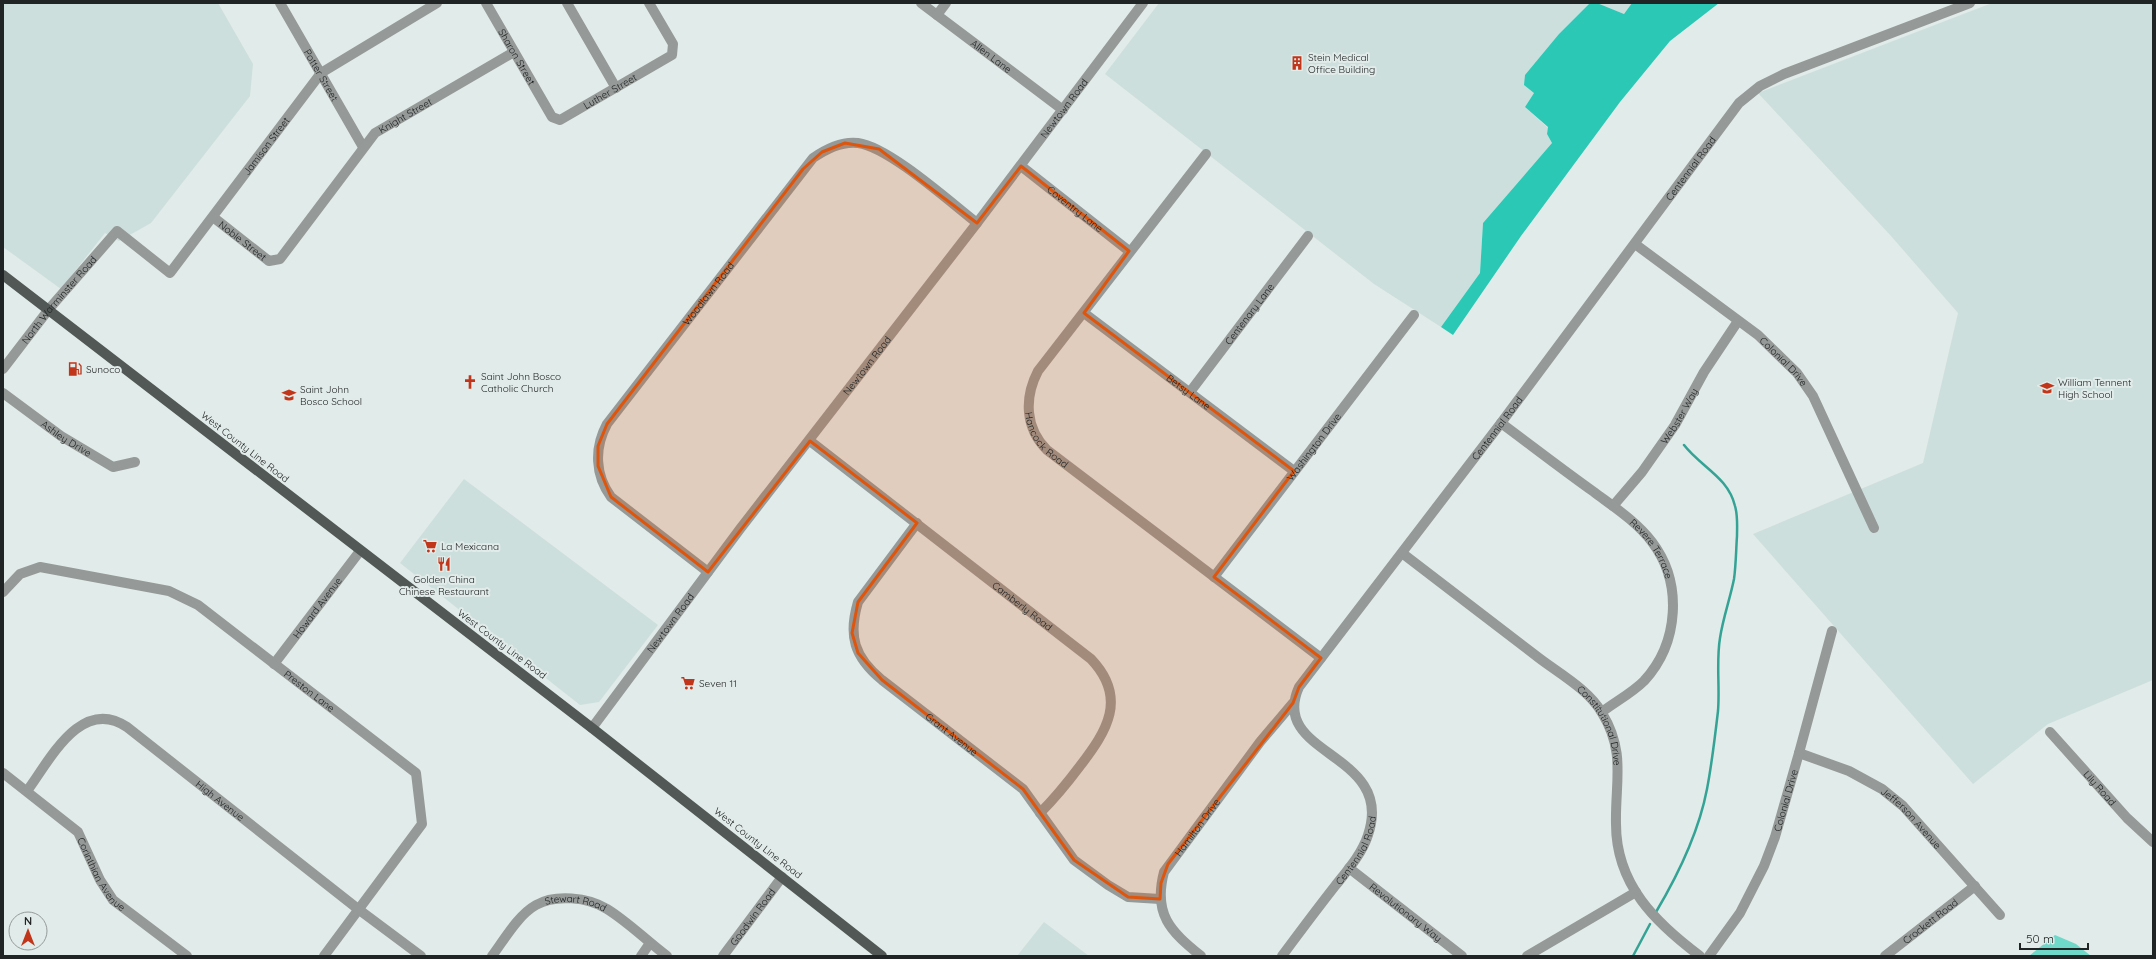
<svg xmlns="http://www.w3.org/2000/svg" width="2156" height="959" viewBox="0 0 2156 959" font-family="Quicksand,sans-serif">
<rect width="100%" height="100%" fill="#e1ebe9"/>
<!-- built -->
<path fill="#cddfdc" d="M3,3H218L253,64L250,96L151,223L119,241L105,233L61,289L3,247Z
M1159,3H1590L1559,34L1534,93L1525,107L1548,128L1547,134L1552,143L1483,223L1480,273L1441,327L1374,284L1105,74Z
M1597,3H1632L1624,14Z
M1992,3H2153V680L2048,724L1973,784L1753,534L1923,463L1958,313L1891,236L1758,93Z
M464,479L658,625L599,702L580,705L400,563Z
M1044,922L1089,956H1017Z"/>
<!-- green -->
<path fill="#6fd8c9" d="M2055,935L2076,944L2091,956H2029Z"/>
<!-- forest -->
<path fill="#2bc8b6" d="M1590,3H1597L1624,14L1632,3H1719L1670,41L1620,102L1521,236L1453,335L1441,327L1480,273L1483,223L1552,143L1547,134L1548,127L1525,107L1534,93L1524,85L1525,75L1559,34Z"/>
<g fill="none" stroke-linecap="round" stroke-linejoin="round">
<!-- stream -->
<path stroke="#34a395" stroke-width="2.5" d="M1656,912C1678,875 1699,831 1707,789C1712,763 1715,737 1718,711C1720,687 1716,662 1720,638C1723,618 1730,599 1734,579C1736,565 1736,550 1737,536C1737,526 1738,516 1735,506C1728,477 1701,467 1684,445
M1633,956L1650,924"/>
<!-- minor -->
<g stroke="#959998" stroke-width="10">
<path id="s1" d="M280,3L363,147"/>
<path id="s2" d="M486,3L552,117L560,120L672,55L673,44L649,3"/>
<path d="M567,3L616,88"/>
<path id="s3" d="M921,3L1063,110"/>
<path d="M937,15L946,3"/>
<path id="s4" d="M1206,154L1038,371C1024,398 1025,428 1047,450L1321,658"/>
<path id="s5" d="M1021,166L1129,251"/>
<path id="s6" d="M213,217L269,261L280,259L375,133L514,52"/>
<path id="s7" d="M1635,244L1758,335L1797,373L1813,396L1874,528"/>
<path id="s8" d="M1084,313L1294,471"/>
<path id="s9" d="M3,369L49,309L117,231L170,273L321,73L437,3"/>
<path id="s10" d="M1190,392L1308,236"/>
<path id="s11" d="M3,393L61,436L113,467L135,462"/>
<path id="s12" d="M1501,423C1532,446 1563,470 1594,492C1614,507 1637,522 1652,542C1683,583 1679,643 1644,681C1632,693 1615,702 1602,712"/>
<path id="s13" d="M810,441L1091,659C1128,698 1107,731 1080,766C1068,782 1055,798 1040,813"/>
<path id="s14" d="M1613,506L1642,472L1675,425L1704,372L1738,321"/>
<path id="s15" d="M917,523L858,602C848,636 854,657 882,680L1023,789L1074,860L1108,885L1128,897L1160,899"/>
<path id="s16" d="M1402,553C1448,588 1493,623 1539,658C1560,674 1589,690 1602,713C1626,752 1615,782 1616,824C1616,885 1656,923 1700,956"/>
<path id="s17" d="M708,572L611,497C595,475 594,448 607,424L813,158C826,149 842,141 858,143C889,147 950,202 977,223"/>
<path id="s18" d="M1214,577L1414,315"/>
<path id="s19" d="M3,592L20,574L40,567L169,591L198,605L416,773L422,824L324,956"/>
<path id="s20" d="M274,664L360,551"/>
<path id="s21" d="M592,728L740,529L977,223L1143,3"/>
<path id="s22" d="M2050,732L2127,818L2153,842"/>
<path id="s23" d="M1799,753L1849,771L1882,789L1903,806L2000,915"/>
<path id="s24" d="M3,773L78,832L100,880L113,900L187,956"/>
<path id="s25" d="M27,791C50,760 81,696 127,727L358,909L421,956"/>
<path id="s26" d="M1349,868L1462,956"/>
<path id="s27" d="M492,956C504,940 518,915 536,905C555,894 588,897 607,909C628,922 647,941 667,956"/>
<path d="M641,956L650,943"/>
<path id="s28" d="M723,956L782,877"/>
<path id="s29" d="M1201,956C1170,931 1153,914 1164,872L1260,742L1293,703"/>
<path id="s30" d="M1282,956C1299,933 1317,909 1335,886C1347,871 1362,854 1368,835C1396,752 1268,756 1299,687L1501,423L1739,103L1760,86L1784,74L1970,3"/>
<path d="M1527,956L1636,892"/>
<path id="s31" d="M1709,956L1740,913L1764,866L1775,837L1799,753L1832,631"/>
<path id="s32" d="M1885,956L1975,886"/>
</g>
<!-- major -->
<path stroke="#515856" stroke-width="10" d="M3,275L592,728L882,956"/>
</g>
<!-- marked area -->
<path fill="#de560d" fill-opacity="0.2" stroke="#de560d" stroke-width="3" stroke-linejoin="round" d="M845,143L879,149L977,223L1021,166L1129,251L1084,313L1294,471L1214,577L1321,658L1299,687L1293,703L1168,864L1161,883L1160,899L1128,897L1074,860L1023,789L882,680L858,653L852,633L858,602L917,523L810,441L708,572L611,497L598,466V446L607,424L803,169L822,152Z"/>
<!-- icons -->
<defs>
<symbol id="building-bare" viewBox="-9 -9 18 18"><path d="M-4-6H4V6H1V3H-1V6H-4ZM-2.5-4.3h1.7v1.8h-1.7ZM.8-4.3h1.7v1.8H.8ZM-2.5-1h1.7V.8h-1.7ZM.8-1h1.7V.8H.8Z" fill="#c1361a" stroke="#e1ebe9" stroke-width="2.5" paint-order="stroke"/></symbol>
<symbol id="fuel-bare" viewBox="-9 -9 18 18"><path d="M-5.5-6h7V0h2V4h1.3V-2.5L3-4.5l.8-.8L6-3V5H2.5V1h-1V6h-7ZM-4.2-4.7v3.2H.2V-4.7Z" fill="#c1361a" stroke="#e1ebe9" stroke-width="2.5" paint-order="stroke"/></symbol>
<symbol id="church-bare" viewBox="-9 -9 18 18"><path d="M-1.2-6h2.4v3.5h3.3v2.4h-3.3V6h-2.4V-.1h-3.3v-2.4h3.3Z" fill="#c1361a" stroke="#e1ebe9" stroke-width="2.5" paint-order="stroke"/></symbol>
<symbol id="school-bare" viewBox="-9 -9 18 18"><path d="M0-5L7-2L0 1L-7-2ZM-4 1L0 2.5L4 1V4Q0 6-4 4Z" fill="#c1361a" stroke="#e1ebe9" stroke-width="2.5" paint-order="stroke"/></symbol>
<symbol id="supermarket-bare" viewBox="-9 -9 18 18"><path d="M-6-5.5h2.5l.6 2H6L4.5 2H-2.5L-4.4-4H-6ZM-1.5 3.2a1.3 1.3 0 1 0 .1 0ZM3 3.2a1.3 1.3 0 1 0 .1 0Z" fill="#c1361a" stroke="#e1ebe9" stroke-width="2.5" paint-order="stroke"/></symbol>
<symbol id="restaurant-bare" viewBox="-9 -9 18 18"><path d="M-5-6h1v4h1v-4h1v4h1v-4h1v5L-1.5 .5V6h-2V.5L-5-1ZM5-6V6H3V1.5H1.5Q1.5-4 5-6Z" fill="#c1361a" stroke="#e1ebe9" stroke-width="2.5" paint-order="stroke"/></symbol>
</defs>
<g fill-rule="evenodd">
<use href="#building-bare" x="1287" y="53" width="20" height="20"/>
<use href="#fuel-bare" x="65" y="359" width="20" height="20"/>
<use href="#church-bare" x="460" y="372" width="20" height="20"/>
<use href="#school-bare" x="2037" y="378" width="20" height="20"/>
<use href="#school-bare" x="279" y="385" width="20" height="20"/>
<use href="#supermarket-bare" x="420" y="536" width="20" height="20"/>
<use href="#restaurant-bare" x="434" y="554" width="20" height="20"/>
<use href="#supermarket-bare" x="678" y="673" width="20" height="20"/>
</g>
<g text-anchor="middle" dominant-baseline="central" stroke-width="4" stroke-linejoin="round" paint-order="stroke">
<!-- street labels -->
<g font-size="10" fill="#212424" stroke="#e1ebe9">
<text stroke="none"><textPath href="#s3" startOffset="88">Allen Lane</textPath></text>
<text stroke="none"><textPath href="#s2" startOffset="62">Sharon Street</textPath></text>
<text stroke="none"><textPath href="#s1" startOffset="83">Potter Street</textPath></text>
<text stroke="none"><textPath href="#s2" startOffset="198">Luther Street</textPath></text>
<text stroke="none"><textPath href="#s21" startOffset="779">Newtown Road</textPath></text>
<text stroke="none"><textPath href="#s6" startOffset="275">Knight Street</textPath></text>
<text stroke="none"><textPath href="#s9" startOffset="406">Jamison Street</textPath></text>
<text stroke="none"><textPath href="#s30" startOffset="979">Centennial Road</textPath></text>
<text stroke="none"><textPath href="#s5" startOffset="69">Coventry Lane</textPath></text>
<text stroke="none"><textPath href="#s6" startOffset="38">Noble Street</textPath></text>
<text stroke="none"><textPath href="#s17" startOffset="365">Woodlawn Road</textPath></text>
<text stroke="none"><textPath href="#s9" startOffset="89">North Warminster Road</textPath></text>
<text stroke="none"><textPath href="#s10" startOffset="98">Centenary Lane</textPath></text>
<text stroke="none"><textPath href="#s7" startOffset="190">Colonial Drive</textPath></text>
<text stroke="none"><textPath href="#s21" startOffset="455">Newtown Road</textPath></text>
<text stroke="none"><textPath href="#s8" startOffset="131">Betsy Lane</textPath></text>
<text stroke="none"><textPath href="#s14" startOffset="112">Webster Way</textPath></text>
<text stroke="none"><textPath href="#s30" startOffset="655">Centennial Road</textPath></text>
<text stroke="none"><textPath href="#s11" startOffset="78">Ashley Drive</textPath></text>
<text stroke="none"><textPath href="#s4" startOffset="351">Hancock Road</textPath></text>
<text stroke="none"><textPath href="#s18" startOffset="164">Washington Drive</textPath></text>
<text transform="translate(245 447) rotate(38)">West County Line Road</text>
<text stroke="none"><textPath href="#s12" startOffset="198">Revere Terrace</textPath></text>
<text stroke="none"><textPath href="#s13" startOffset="269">Camberly Road</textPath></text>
<text stroke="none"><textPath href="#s20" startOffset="71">Howard Avenue</textPath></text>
<text stroke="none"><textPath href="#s21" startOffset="131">Newtown Road</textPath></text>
<text transform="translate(502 644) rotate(37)">West County Line Road</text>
<text stroke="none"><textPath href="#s19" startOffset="350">Preston Lane</textPath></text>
<text stroke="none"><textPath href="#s16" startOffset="267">Constitutional Drive</textPath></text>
<text stroke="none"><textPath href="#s15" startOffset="275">Grant Avenue</textPath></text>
<text stroke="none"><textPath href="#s22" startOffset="75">Lily Road</textPath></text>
<text stroke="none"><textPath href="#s25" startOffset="253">High Avenue</textPath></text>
<text stroke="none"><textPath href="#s31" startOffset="175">Colonial Drive</textPath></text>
<text stroke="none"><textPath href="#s23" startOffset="132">Jefferson Avenue</textPath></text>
<text stroke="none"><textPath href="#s29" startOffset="155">Hamilton Drive</textPath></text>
<text transform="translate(758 843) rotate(38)">West County Line Road</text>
<text stroke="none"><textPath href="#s30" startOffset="130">Centennial Road</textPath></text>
<text stroke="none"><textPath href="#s24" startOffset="144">Corinthian Avenue</textPath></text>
<text stroke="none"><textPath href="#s27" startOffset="109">Stewart Road</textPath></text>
<text stroke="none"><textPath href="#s26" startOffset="72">Revolutionary Way</textPath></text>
<text stroke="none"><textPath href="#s28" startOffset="49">Goodwin Road</textPath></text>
<text stroke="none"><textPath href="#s32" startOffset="57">Crockett Road</textPath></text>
</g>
<!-- poi labels -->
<g font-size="10" fill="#212424" stroke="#e1ebe9" text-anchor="start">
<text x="1308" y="57">Stein Medical<tspan x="1308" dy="12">Office Building</tspan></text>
<text x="86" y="369">Sunoco</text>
<text x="481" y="376">Saint John Bosco<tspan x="481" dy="12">Catholic Church</tspan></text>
<text x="2058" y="382">William Tennent<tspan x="2058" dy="12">High School</tspan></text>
<text x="300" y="389">Saint John<tspan x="300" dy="12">Bosco School</tspan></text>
<text x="441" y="546">La Mexicana</text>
<text x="444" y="579" text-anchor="middle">Golden China<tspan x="444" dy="12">Chinese Restaurant</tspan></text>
<text x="699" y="683">Seven 11</text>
</g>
</g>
<!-- border -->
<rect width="2156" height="959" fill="none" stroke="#212424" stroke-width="8"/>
<!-- north arrow -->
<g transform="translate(28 931)"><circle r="19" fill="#e1ebe9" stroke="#949b9a"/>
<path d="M0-3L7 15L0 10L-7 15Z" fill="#c1361a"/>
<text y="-6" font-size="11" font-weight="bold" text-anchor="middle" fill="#212424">N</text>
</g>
<!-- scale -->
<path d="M2020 943v6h68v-6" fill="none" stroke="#212424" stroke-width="2"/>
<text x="2026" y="943" font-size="12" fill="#212424" stroke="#e1ebe9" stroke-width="3" paint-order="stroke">50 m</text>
</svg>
